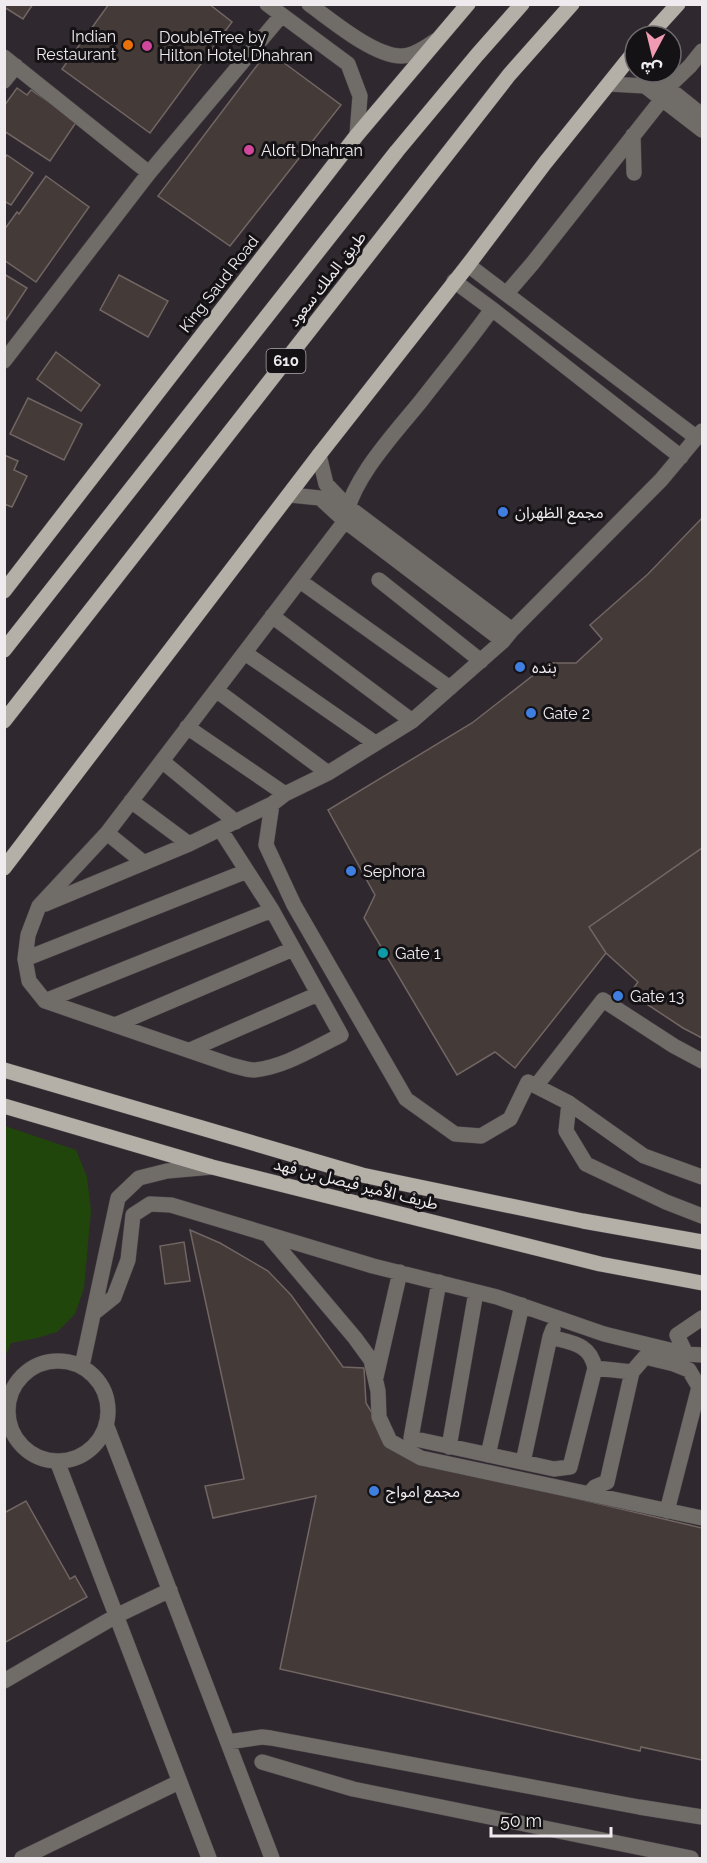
<svg xmlns="http://www.w3.org/2000/svg" width="707" height="1863" viewBox="0 0 707 1863" font-family="Raleway,'Noto Sans Arabic',sans-serif">
<rect width="100%" height="100%" fill="#2f282e"/>
<!-- green -->
<path fill="#20460b" d="M5,1126L76,1150L87,1177L91,1211L84,1288L75,1314L57,1332L37,1338L11,1343L5,1357Z"/>
<!-- building -->
<path fill="#443a37" stroke="#716663" stroke-width="1.5" d="M4,4H33L23,19L4,7Z
M109,4H209L232,22L150,133L62,69Z
M268,51L341,105L230,246L158,196Z
M17,88L27,95L31,90L77,121L50,161L4,131V106Z
M7,155L33,173L11,205L4,201V159Z
M46,176L89,207L36,282L4,260V230L17,212L19,214Z
M4,274L27,288L4,323Z
M119,275L168,301L148,337L100,310Z
M56,352L100,385L81,411L37,379Z
M28,398L82,424L64,460L10,434Z
M4,455L18,461L14,470L27,476L12,507L4,504Z
M702,518V848L589,927L606,953L515,1068L495,1052L457,1075L364,918L375,895L328,810L472,723L549,663H576L602,639L590,625L648,574Z
M702,848V1038L683,1028L630,993L638,982L606,953L589,927Z
M190,1230L220,1243L268,1271L291,1295L343,1367L364,1368L366,1403L387,1438L412,1460L702,1528V1760L641,1747L640,1751L280,1669L316,1496L213,1518L205,1486L244,1479Z
M184,1242L190,1281L165,1284L160,1246Z
M26,1501L70,1579L75,1576L87,1597L4,1643V1513Z"/>
<g fill="none" stroke-linecap="round" stroke-linejoin="round">
<defs>
<path id="minor" d="M267,4L348,64L360,96L357,135
M309,4C331,20 375,57 402,56C414,56 426,47 435,41
M4,57L149,173
M652,72L662,83L702,115
M4,81L16,66
M609,84L645,86L702,130
M668,87L690,66L702,51
M633,135L634,173
M468,265L697,438
M454,281L492,309L681,457
M507,293L532,264L663,98
M4,361L149,173L281,16
M319,455L326,484L347,506L512,630
M290,495L320,498L345,521L503,641
M379,580L481,661
M300,581L450,688
M272,616L412,721
M245,653L375,743
M216,690L328,773
M187,727L285,794
M162,761L236,822
M131,801L189,844
M272,804L266,845L294,905L406,1099L455,1134L481,1136L510,1119L528,1082L569,1103L644,1156L702,1177
M220,829L272,910L341,1035C314,1048 285,1067 254,1070C247,1070 239,1067 231,1065L45,1001L29,981L25,959L28,935L39,906L107,833L345,521C350,480 396,432 421,401C445,370 470,340 492,309
M107,833L144,863
M45,904L189,844L272,804L285,794L328,773L412,721L503,641L512,630L661,480L702,431
M25,959L247,871
M45,1001L272,910
M115,1025L293,949
M190,1050L318,994
M536,1086L603,1000L674,1046L702,1061
M569,1103L566,1131L586,1164L666,1202L702,1216
M268,1235L355,1338L371,1360L378,1391L379,1417L390,1441L421,1458L702,1518
M439,1282L411,1438L554,1469L570,1467L595,1368
M94,1313L114,1297L128,1260L133,1215L150,1204L171,1205L373,1266L497,1297L604,1334L686,1354L702,1355
M553,1329L550,1337C571,1343 590,1343 595,1368L632,1372
M686,1354L677,1335L702,1318
M8 1411a50 50 0 1 1 100 0a50 50 0 1 1-100 0Z
M82,1366L118,1198L139,1178L167,1171L212,1167
M376,1377L400,1272
M106,1424L272,1858
M449,1447L476,1292
M488,1455L522,1305
M57,1461L209,1858
M523,1462L550,1337
M589,1494L595,1487L607,1482L632,1372L645,1357L674,1364L689,1370L699,1387L702,1388
M667,1511L699,1387
M4,1681L116,1616L170,1590
M228,1742L262,1737L271,1738L639,1807L702,1817
M262,1762L353,1789L691,1858
M22,1858L179,1782"/>
<path id="major" d="M649,36L678,4
M4,591L357,135L468,4
M4,650L397,151L477,55L522,4
M4,721L509,75L572,4
M4,868L319,455L468,265L545,163L635,51
M4,1070L362,1175L583,1221L702,1242
M4,1106L212,1167L600,1264L702,1283"/>
</defs>
<!-- minor casing -->
<use href="#minor" stroke="#4a4349" stroke-width="16"/>
<!-- major casing -->
<use href="#major" stroke="#4a4349" stroke-width="16"/>
<!-- minor -->
<use href="#minor" stroke="#706d69" stroke-width="15"/>
<!-- major -->
<use href="#major" stroke="#b4b0a8" stroke-width="15"/>
</g>
<!-- markers -->
<circle fill="#e8710a" stroke="#151215" stroke-width="2" cx="128" cy="45" r="6"/>
<g fill="#d1479c" stroke="#151215" stroke-width="2">
<circle cx="147" cy="46" r="6"/>
<circle cx="249" cy="150" r="6"/>
</g>
<g fill="#3f7fe0" stroke="#151215" stroke-width="2">
<circle cx="503" cy="512" r="6"/>
<circle cx="520" cy="667" r="6"/>
<circle cx="531" cy="713" r="6"/>
<circle cx="351" cy="871" r="6"/>
<circle cx="618" cy="996" r="6"/>
<circle cx="374" cy="1491" r="6"/>
</g>
<circle fill="#0f9aa8" stroke="#151215" stroke-width="2" cx="383" cy="953" r="6"/>
<g text-anchor="middle" dominant-baseline="central" stroke-width="6" stroke-linejoin="round" paint-order="stroke">
<!-- shield labels -->
<rect fill="#151215" stroke="#aea9ad" stroke-width="1.5" x="266.5" y="349" width="39" height="24" rx="4.5"/>
<g font-size="15" font-weight="bold" fill="#efeaee">
<text x="286" y="361">610</text>
</g>
<!-- poi labels -->
<g font-size="16" fill="#efeaee" stroke="#151215" text-anchor="start">
<text x="116" y="36" text-anchor="end">Indian<tspan x="116" dy="18">Restaurant</tspan></text>
<text x="159" y="37">DoubleTree by<tspan x="159" dy="18">Hilton Hotel Dhahran</tspan></text>
<text x="261" y="150">Aloft Dhahran</text>
<text x="515" y="512">مجمع الظهران</text>
<text x="532" y="667">بنده</text>
<text x="543" y="713">Gate 2</text>
<text x="363" y="871">Sephora</text>
<text x="395" y="953">Gate 1</text>
<text x="630" y="996">Gate 13</text>
<text x="386" y="1491">مجمع امواج</text>
</g>
<!-- street labels -->
<g font-size="16" fill="#efeaee" stroke="#151215">
<text transform="translate(327 279) rotate(-52)">طريق الملك سعود</text>
<text transform="translate(219 284) rotate(-52)">King Saud Road</text>
<text transform="translate(356 1184) rotate(14)">طريف الأمير فيصل بن فهد</text>
</g>
</g>
<!-- border -->
<rect width="707" height="1863" fill="none" stroke="#efeaee" stroke-width="12"/>
<!-- north arrow -->
<g transform="translate(653 54) rotate(187)"><circle r="28" fill="#151215" stroke="#6c686c" stroke-width="1.5"/>
<path d="M0-4.5L10 22L0 15L-10 22Z" fill="#f19ab3"/>
<text y="-9" font-size="16" font-weight="bold" text-anchor="middle" fill="#efeaee">ش</text>
</g>
<!-- scale -->
<path d="M491 1827v9h120v-9" fill="none" stroke="#efeaee" stroke-width="3"/>
<text x="500" y="1827" font-size="18" fill="#efeaee" stroke="#151215" stroke-width="4.5" paint-order="stroke">50 m</text>
</svg>
